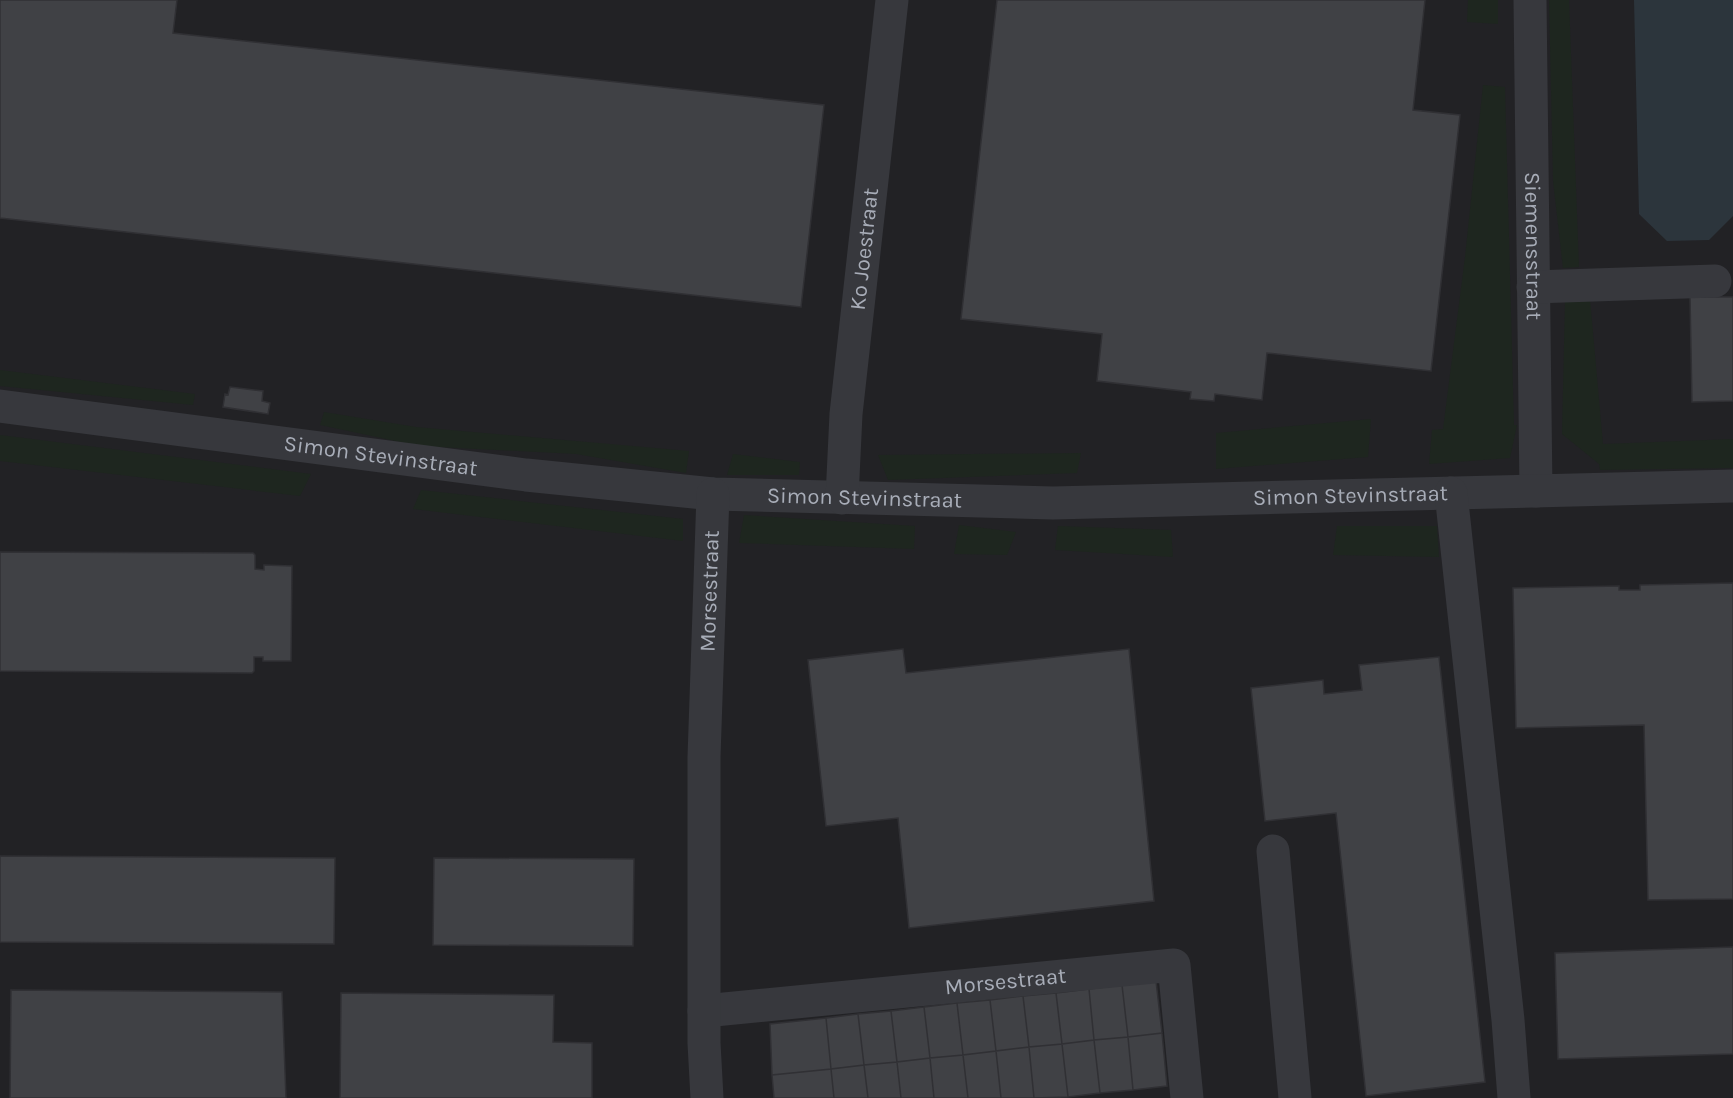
<svg xmlns="http://www.w3.org/2000/svg" width="1733" height="1098" viewBox="0 0 1733 1098" font-family="Karla,sans-serif">
<rect width="100%" height="100%" fill="#161618"/>
<!-- built -->
<path fill="#222225" d="M0,0H1733V1098H0Z"/>
<!-- green -->
<path fill="#1e261f" d="M1468,0H1498V24L1467,22Z
M1549,0H1569L1579,267L1563,268L1553,181Z
M1483,85L1505,87L1514,425H1517L1510,458L1429,464L1432,430L1443,429L1465,257Z
M1590,299L1603,444L1733,439V468L1600,470L1599,464L1562,434L1565,300Z
M0,370L195,394L193,405L0,386Z
M324,412L416,427L689,451L686,473L576,454L419,446L320,425Z
M1371,419L1368,457L1216,469V433Z
M0,435L311,474L300,496L0,461Z
M1081,453L1077,473L888,480L878,455Z
M733,454L800,462L799,475H727Z
M421,490L683,519V541L413,509Z
M744,515L915,526L914,549L739,543Z
M959,525L1016,532L1007,555L954,554Z
M1058,526L1171,530L1173,557L1055,550Z
M1337,526H1437L1439,557L1333,555Z"/>
<!-- water -->
<path fill="#2c353c" d="M1634,0H1733V216L1709,240L1667,241L1639,214Z"/>
<!-- building -->
<path fill="#404145" stroke="#303034" stroke-width="1.5" d="M0,0H177L173,33L824,105L801,307L0,218Z
M997,0H1425L1413,110L1460,115L1431,371L1267,353L1262,400L1215,394L1214,401L1190,399L1191,392L1097,381L1102,334L961,319Z
M1690,297H1733V401L1692,402Z
M230,387L263,391L262,401L270,403L268,414L223,407L225,394L228,395Z
M0,552L253,553L255,555V569L264,570V565L292,566L291,661H263V657H254V671L252,673L0,671Z
M1733,583V899L1648,900L1644,725L1516,728L1513,588L1619,586V590H1640V585Z
M903,649L906,673L1129,649L1154,901L909,928L898,818L826,826L808,660Z
M1439,657L1485,1082L1366,1096L1336,813L1265,821L1251,688L1323,680L1324,694L1362,690L1359,665Z
M0,856L335,858L334,944L0,942Z
M434,858L634,859L633,946L433,945Z
M1733,947V1054L1558,1059L1555,953Z
M1156,981L1162,1033L1128,1037L1122,985Z
M1122,985L1128,1037L1094,1040L1089,989Z
M1089,989L1094,1040L1062,1044L1056,993Z
M11,990L282,992L286,1098H10Z
M341,993L554,995L553,1042L592,1043V1098H340Z
M1056,993L1062,1044L1029,1047L1023,996Z
M1023,996L1029,1047L996,1051L990,1000Z
M990,1000L996,1051L963,1055L957,1003Z
M957,1003L963,1055L930,1058L924,1007Z
M924,1007L930,1058L897,1062L891,1011Z
M891,1011L897,1062L864,1065L858,1014Z
M858,1014L864,1065L831,1069L826,1018Z
M826,1018L831,1069L772,1075L770,1024Z
M1162,1033L1167,1086L1133,1090L1128,1037Z
M1128,1037L1133,1090L1100,1093L1094,1040Z
M1094,1040L1100,1093L1068,1097L1062,1044Z
M1062,1044L1068,1097L1034,1098L1029,1047Z
M1029,1047L1034,1098H1001L996,1051Z
M996,1051L1001,1098H968L963,1055Z
M963,1055L968,1098H934L930,1058Z
M930,1058L934,1098H901L897,1062Z
M897,1062L901,1098H868L864,1065Z
M864,1065L868,1098H834L831,1069Z
M831,1069L834,1098H774L772,1075Z"/>
<g fill="none" stroke-linecap="round" stroke-linejoin="round">
<!-- minor -->
<g stroke="#37383d" stroke-width="33">
<path id="s1" d="M1530,0L1536,491"/>
<path d="M1533,287L1715,281"/>
<path id="s2" d="M0,406L526,475L713,494L1053,503L1733,486"/>
<path d="M1451,493L1508,1020L1514,1098"/>
<path id="s3" d="M842,498L846,414L892,0"/>
<path d="M1273,851L1295,1098"/>
<path id="s4" d="M704,1011L1174,965L1187,1098"/>
<path id="s5" d="M707,1098L704,1043V757L713,494"/>
</g>
</g>
<g text-anchor="middle" dominant-baseline="central" stroke-width="6" stroke-linejoin="round" paint-order="stroke">
<!-- street labels -->
<g font-size="22" fill="#a8adb8" stroke="#111113">
<text stroke="none"><textPath href="#s1" startOffset="246">Siemensstraat</textPath></text>
<text stroke="none"><textPath href="#s3" startOffset="250">Ko Joestraat</textPath></text>
<text stroke="none"><textPath href="#s2" startOffset="384">Simon Stevinstraat</textPath></text>
<text stroke="none"><textPath href="#s2" startOffset="1356">Simon Stevinstraat</textPath></text>
<text stroke="none"><textPath href="#s2" startOffset="870">Simon Stevinstraat</textPath></text>
<text stroke="none"><textPath href="#s5" startOffset="507">Morsestraat</textPath></text>
<text stroke="none"><textPath href="#s4" startOffset="303">Morsestraat</textPath></text>
</g>
</g>
</svg>
